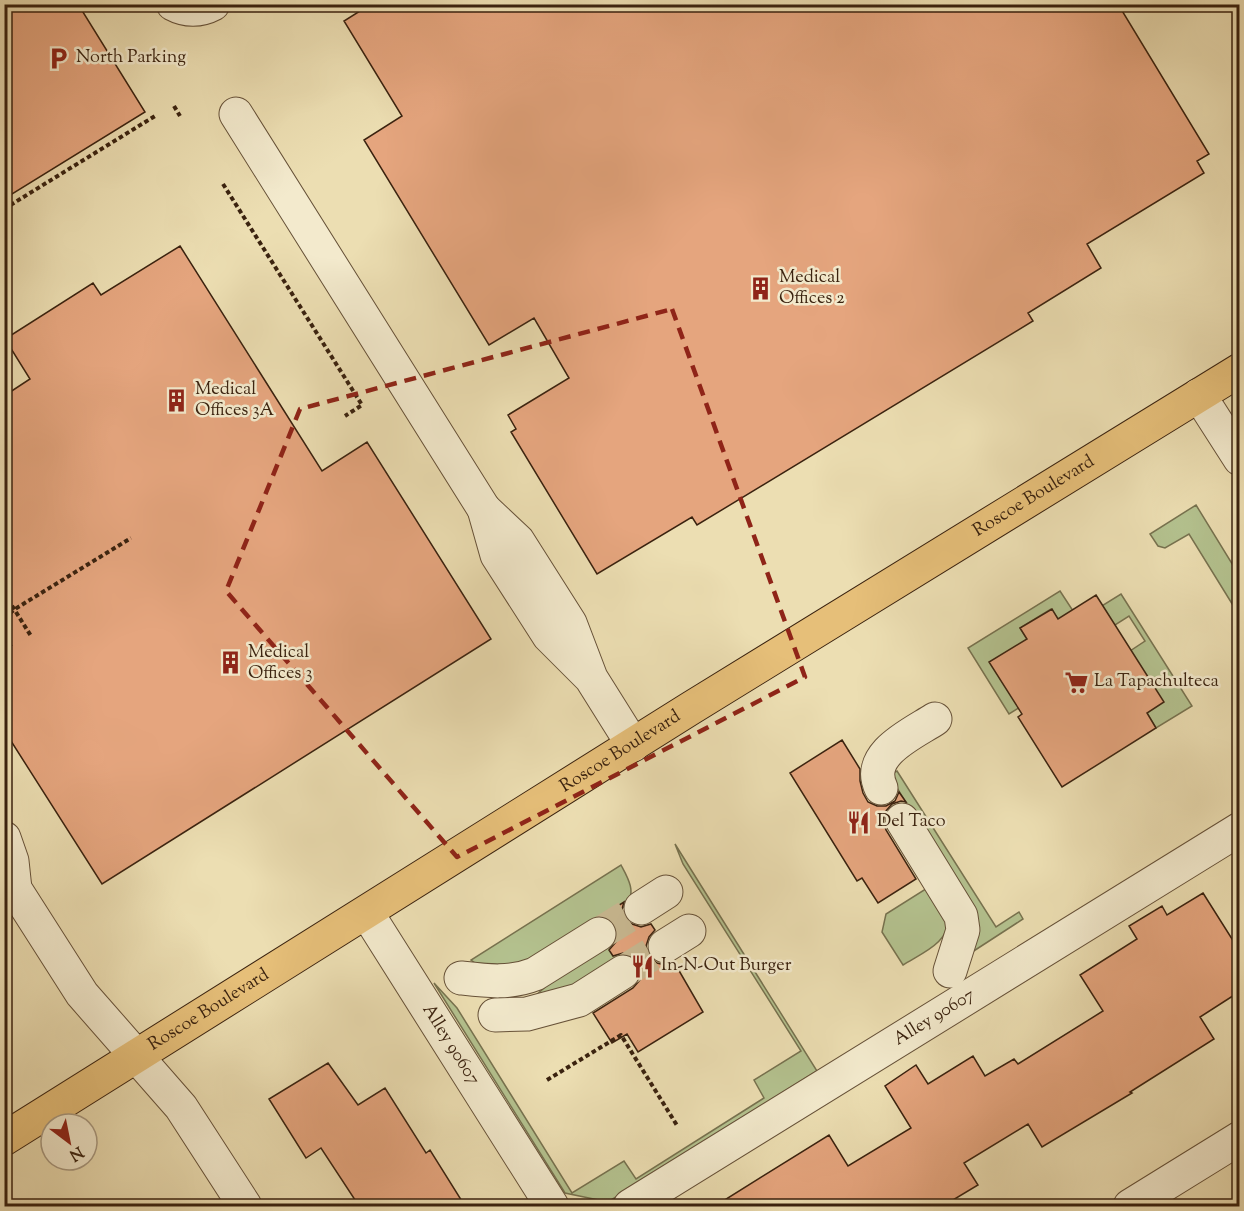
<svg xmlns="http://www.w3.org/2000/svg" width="1244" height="1211" viewBox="0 0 1244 1211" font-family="'Sorts Mill Goudy',serif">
<rect width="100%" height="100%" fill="#ecdeb2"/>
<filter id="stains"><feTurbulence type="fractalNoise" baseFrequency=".00333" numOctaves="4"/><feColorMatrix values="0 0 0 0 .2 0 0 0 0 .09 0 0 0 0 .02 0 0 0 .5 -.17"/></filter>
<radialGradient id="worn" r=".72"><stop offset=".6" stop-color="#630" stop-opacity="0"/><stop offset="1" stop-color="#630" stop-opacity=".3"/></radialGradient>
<!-- green -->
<path fill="#b4c28f" stroke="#77724f" stroke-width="1.5" d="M1196,505L1239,575V615L1189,534L1165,548L1158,546L1150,534Z
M1060,591L1079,620L1065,629L1051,609L1020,628L1033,649L1028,702L1009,714L968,648Z
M1121,594L1192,706L1156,728L1141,703L1121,657L1145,641L1129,616L1104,632L1092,612Z
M897,771L996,927L1019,912L1023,919L966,956L912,813L893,781V773Z
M675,844L817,1071L608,1202L565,1193L434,983L457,1008L572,1193L624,1161L636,1179L764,1098L754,1080L801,1051L683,864Z
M621,865C628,878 636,891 627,905L544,959L528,966L475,963L471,960Z
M932,885C937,893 947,906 948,915C952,942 922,953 903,965L882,932L886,914Z
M611,938L625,961L597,981L535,996L577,959Z"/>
<!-- building -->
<path fill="#e5a57e" stroke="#3a220f" stroke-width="1.5" d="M4,4H78L145,112L4,199Z
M371,4H1118L1209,154L1197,161L1204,173L1087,244L1101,268L1028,313L1033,321L697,525L692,517L597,574L511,432L516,429L508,415L569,378L534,318L489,345L364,140L402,116L344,21Z
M180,246L322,471L367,442L491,639L102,884L4,730V396L30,379L5,339L93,283L101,295Z
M1096,595L1164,702L1147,713L1156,728L1062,787L1018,717L1022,714L989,662L1027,639L1020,628L1052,609L1058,619Z
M842,740L860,769V781L863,793L868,802L877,806H886L895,801L899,792L906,802L901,801L892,804L885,812L883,821L886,830L916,879L878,903L862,878L857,881L790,773Z
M1203,893L1239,950V992L1200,1017L1214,1039L1130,1092L1132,1093L1042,1147L1028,1124L964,1163L978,1185L943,1206H715L829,1135L848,1166L911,1128L885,1086L916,1065L928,1084L973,1056L985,1076L1014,1059L1018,1064L1103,1011L1080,975L1137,939L1129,926L1162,906L1167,915Z
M624,902L622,909L625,918L632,924L641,927L651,924L655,930L649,937L646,946L649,956L657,963L665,965L674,962L703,1012L638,1052L627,1034L612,1043L593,1013L633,988L640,980L642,971L638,961L631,955L623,953L613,956L609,950L616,942L618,933L615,924L608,918L602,916Z
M328,1063L358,1105L385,1088L426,1153L430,1150L465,1206H359L321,1148L306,1158L269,1099Z"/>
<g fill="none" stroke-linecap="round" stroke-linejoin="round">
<!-- minor-tunnel -->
<path stroke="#c8b891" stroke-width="33" stroke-dasharray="33 16" stroke-linecap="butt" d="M599,934L641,908
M623,972L665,946"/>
<defs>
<g id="minor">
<path d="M173,4C186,11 200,11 213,4"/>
<path d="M236,114L484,509"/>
<path d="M1199,395L1240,459"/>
<path d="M591,678L549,636L497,555L484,509L518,541L570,623L591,678L633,745"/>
<path d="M881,788C865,754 912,734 935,719"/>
<path d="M902,820L961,916L963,930L950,971"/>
<path d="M4,838L12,861L15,889"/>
<path d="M4,879L15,889L82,994L181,1107L245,1206"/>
<path d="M641,908L666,892"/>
<path id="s1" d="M367,913L552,1206"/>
<path d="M665,946L689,931"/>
<path d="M461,978C487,981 510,984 535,974L599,934"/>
<path d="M495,1015L527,1014L579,1000L623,972"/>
<path id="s2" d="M630,1206L1240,829"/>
<path d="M1130,1206L1240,1138"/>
</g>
<g id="major">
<path id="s3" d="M4,1139L691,708L1240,370"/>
</g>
</defs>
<!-- minor casing -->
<use href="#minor" stroke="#665138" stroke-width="35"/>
<!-- major casing -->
<use href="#major" stroke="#3a220f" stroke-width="35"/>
<!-- path -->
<path stroke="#3a220f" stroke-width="4" stroke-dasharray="4.5 3" stroke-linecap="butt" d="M174,106L180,116
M223,184L362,405L345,416
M4,209L155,116
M4,593L31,636
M4,618L15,609L131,538
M4,637L12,648
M547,1080L621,1035L678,1127"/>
<!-- minor -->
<use href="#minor" stroke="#f3eacd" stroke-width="33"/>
<!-- major -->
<use href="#major" stroke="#e6bf79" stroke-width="33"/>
</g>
<!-- marked area -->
<path fill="none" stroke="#8f2418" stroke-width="4.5" stroke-dasharray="12 8" stroke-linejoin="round" d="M672,309L805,677L457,857L226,591L300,409Z"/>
<!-- icons -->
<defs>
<symbol id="parking-bare" viewBox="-9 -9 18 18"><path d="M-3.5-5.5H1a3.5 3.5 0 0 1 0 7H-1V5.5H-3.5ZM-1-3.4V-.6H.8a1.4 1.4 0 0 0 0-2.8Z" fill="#8f2418" stroke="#f3eacd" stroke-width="2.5" paint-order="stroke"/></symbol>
<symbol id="building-bare" viewBox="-9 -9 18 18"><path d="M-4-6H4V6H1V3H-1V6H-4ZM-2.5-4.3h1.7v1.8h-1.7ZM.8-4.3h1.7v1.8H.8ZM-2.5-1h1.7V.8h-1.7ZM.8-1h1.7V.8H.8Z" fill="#8f2418" stroke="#f3eacd" stroke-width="2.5" paint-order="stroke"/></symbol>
<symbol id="supermarket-bare" viewBox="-9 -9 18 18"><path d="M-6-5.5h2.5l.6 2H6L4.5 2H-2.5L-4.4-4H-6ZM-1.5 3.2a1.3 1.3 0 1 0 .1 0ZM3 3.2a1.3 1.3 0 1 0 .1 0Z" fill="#8f2418" stroke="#f3eacd" stroke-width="2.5" paint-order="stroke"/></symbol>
<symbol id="restaurant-bare" viewBox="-9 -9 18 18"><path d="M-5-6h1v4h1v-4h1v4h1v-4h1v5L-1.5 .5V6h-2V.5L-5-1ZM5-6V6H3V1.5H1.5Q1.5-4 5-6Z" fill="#8f2418" stroke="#f3eacd" stroke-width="2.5" paint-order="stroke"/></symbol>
</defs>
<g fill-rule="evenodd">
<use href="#parking-bare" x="42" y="42" width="33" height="33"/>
<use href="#building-bare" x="744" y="272" width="33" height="33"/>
<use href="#building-bare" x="160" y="384" width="33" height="33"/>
<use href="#building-bare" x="214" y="646" width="33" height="33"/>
<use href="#supermarket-bare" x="1060" y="666" width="33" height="33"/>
<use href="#restaurant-bare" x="842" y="806" width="33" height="33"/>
<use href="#restaurant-bare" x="626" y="950" width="33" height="33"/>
</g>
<g text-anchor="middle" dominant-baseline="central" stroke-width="5" stroke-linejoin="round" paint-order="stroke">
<!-- poi labels -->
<g font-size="18" fill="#3a220f" stroke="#f3eacd" text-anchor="start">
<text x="76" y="58">North Parking</text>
<text x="779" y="278">Medical<tspan x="779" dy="21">Offices 2</tspan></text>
<text x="195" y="390">Medical<tspan x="195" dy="21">Offices 3A</tspan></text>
<text x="248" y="653">Medical<tspan x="248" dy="21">Offices 3</tspan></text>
<text x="1094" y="682">La Tapachulteca</text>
<text x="877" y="822">Del Taco</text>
<text x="661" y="966">In-N-Out Burger</text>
</g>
<!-- street labels -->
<g font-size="18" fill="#3a220f" stroke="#f3eacd">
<text stroke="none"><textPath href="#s3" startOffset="1214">Roscoe Boulevard</textPath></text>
<text stroke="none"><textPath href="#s3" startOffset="728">Roscoe Boulevard</textPath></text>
<text stroke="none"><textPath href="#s3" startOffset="242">Roscoe Boulevard</textPath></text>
<text stroke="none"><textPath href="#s2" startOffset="358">Alley 90607</textPath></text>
<text stroke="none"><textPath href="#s1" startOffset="156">Alley 90607</textPath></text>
</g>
</g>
<!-- margin -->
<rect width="1244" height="1211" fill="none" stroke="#ecdeb2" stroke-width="24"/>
<rect x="6" y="6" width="1232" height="1199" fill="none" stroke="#3a220f" stroke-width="3"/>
<rect x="12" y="12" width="1220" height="1187" fill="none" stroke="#3a220f" stroke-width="1.5"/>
<!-- north arrow -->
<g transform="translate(69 1142) rotate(148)"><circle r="28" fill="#f3eacd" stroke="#a99a81" stroke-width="1.5"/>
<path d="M0-4.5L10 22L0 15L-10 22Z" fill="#8f2418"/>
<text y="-9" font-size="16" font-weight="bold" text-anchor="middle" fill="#3a220f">N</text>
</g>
<rect width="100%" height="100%" filter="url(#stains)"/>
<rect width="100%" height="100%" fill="url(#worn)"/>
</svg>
